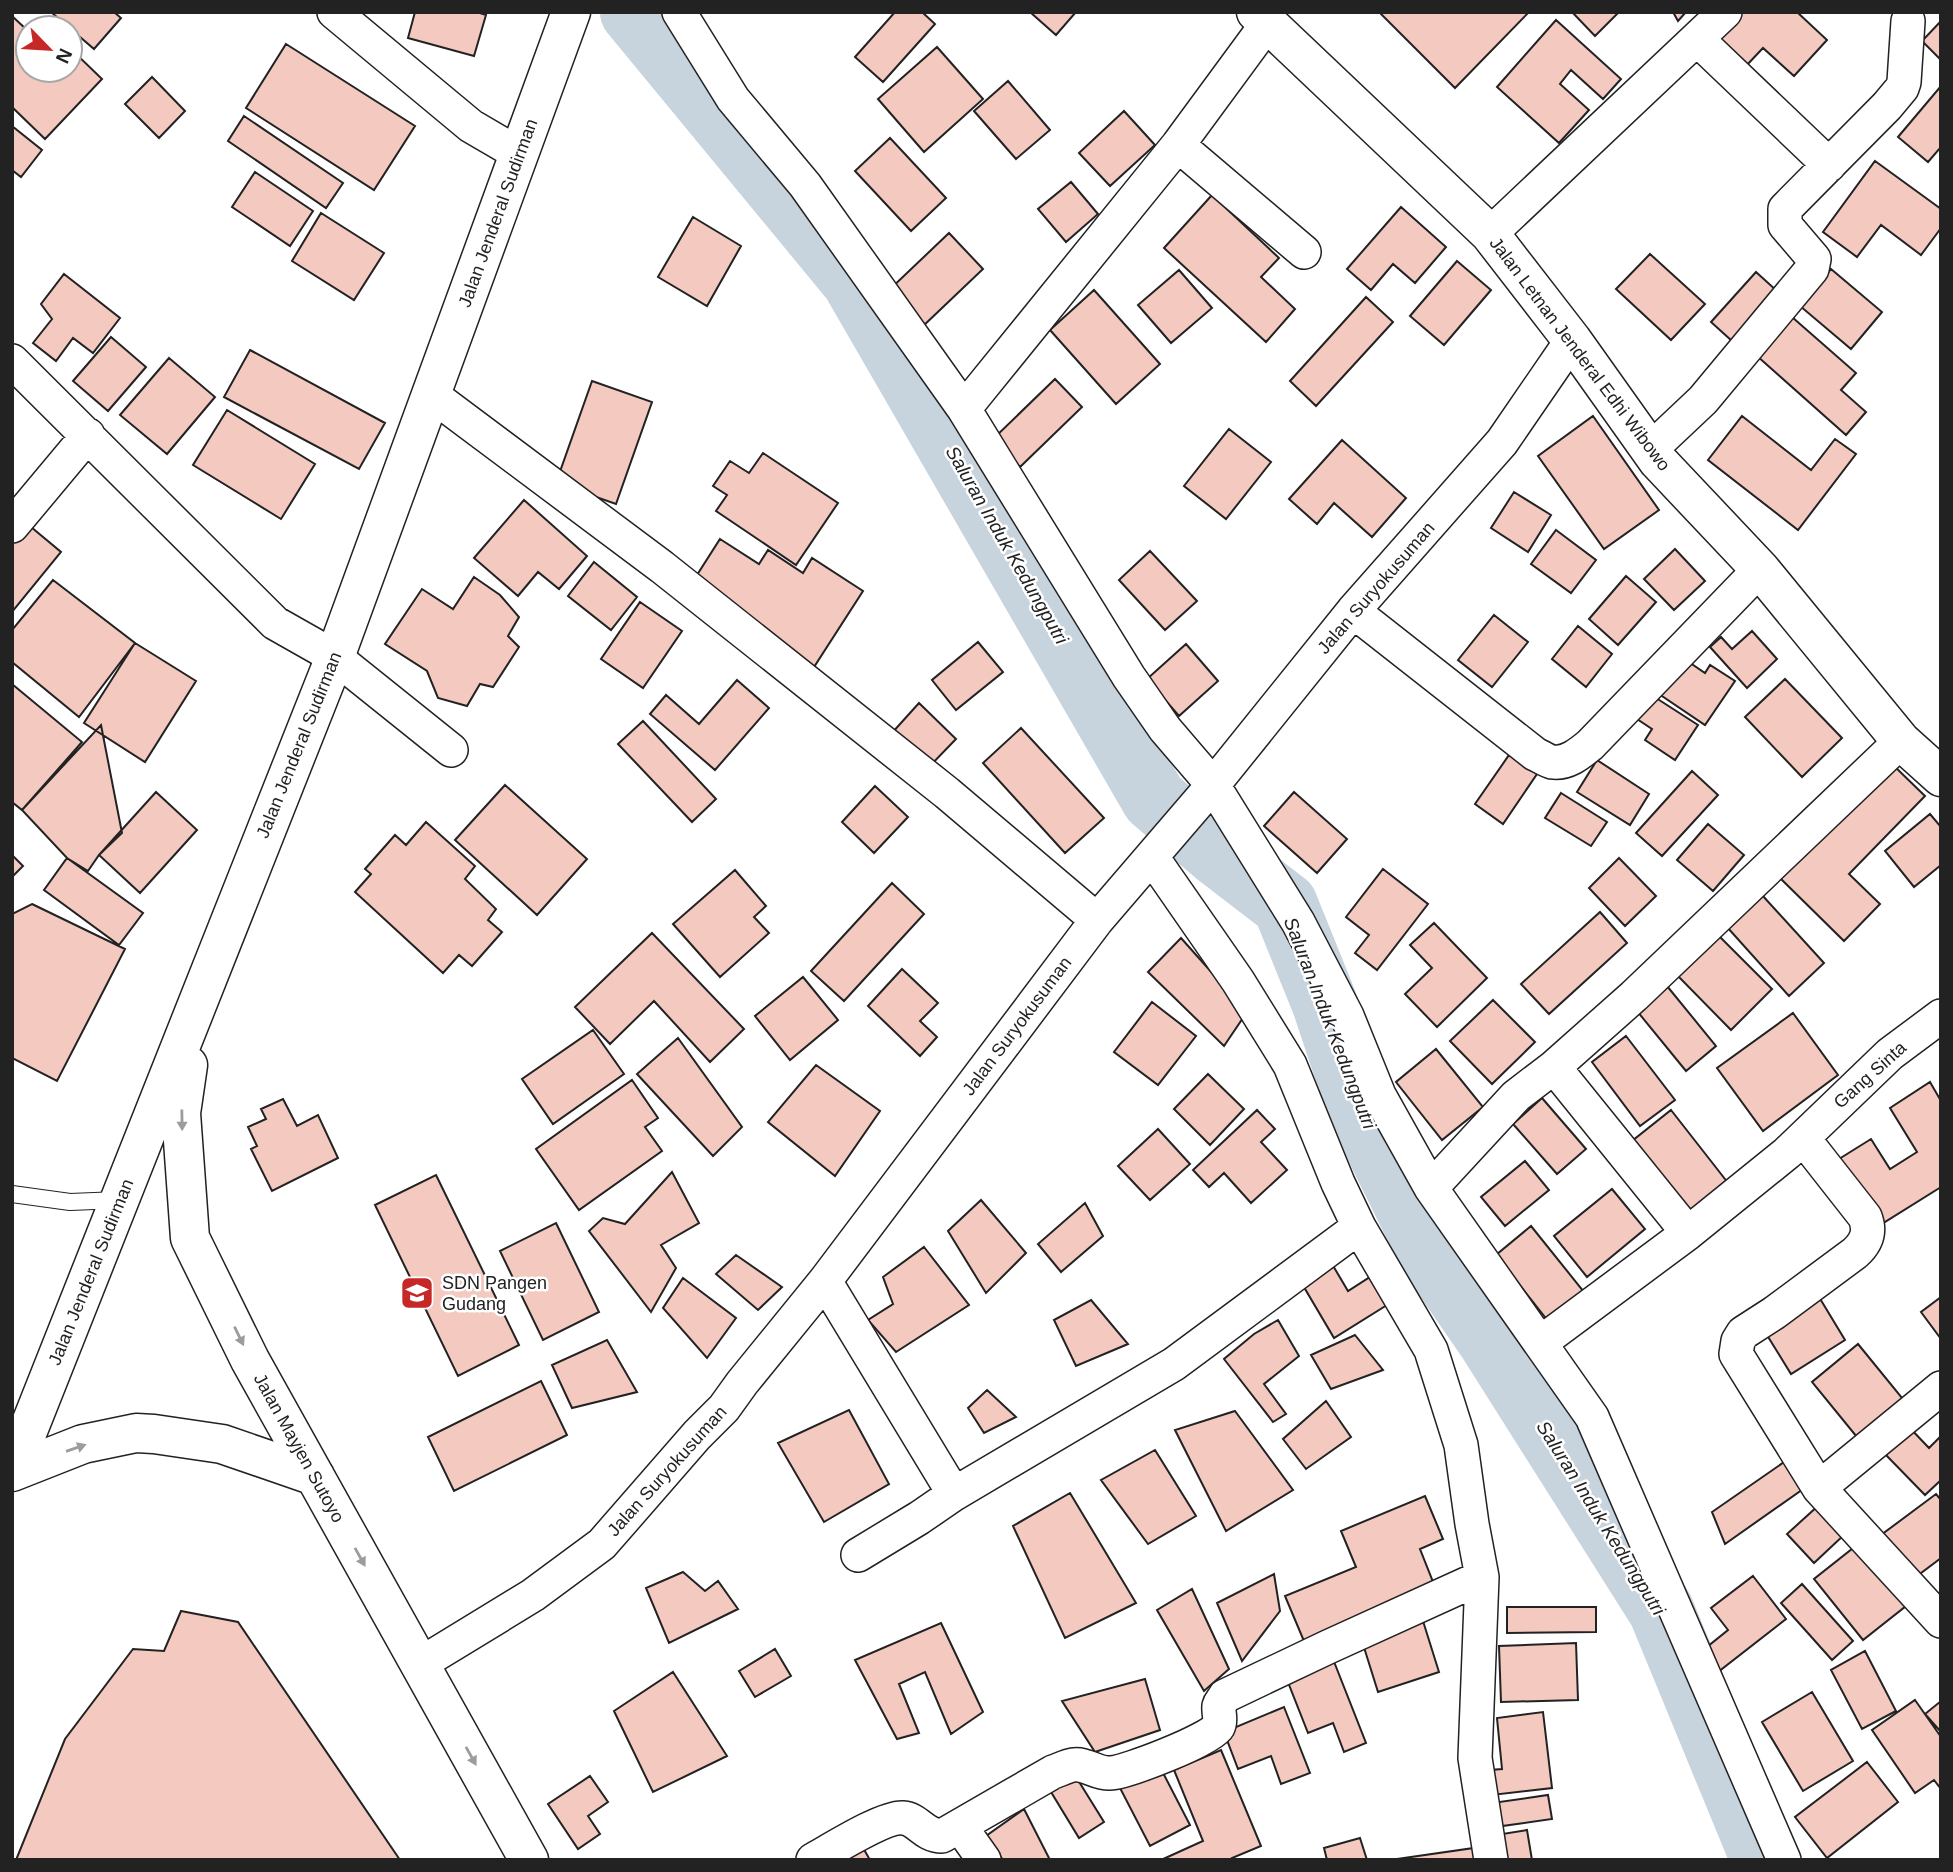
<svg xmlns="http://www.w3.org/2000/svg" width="1953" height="1872" viewBox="0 0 1953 1872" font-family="Helvetica,sans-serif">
<rect width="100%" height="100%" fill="#fff"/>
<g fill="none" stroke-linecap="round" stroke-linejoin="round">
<!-- river -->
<path stroke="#c7d3dd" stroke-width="66" d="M633,12L854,280L1154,799L1216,852L1285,905L1325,1004L1361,1112L1431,1254L1491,1341L1661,1610L1764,1860"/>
</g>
<!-- building -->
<path fill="#f3c9c0" stroke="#222" stroke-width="2" d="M51,12H114L121,18L94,49Z
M415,12H477L486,15L474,56L408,38Z
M895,12H922L935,24L883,82L855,57Z
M1030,12H1076L1056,35Z
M1379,12H1529L1455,88Z
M1572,12H1619L1595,36Z
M1673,12H1686L1678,21Z
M1736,12H1797L1827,40L1794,76L1763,48L1745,67L1714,37Z
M12,16L28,31V70H70V48L102,79L45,139L12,107Z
M1556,20L1621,79L1603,99L1571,70L1560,84L1589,110L1559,143L1497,87Z
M1941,21V60L1922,41Z
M286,44L415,126L374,190L246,108Z
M937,47L983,99L924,152L878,99Z
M152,77L185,111L159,138L125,104Z
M1008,81L1050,130L1016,159L974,111Z
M1941,86V147L1928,162L1898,137Z
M1124,111L1155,145L1110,186L1079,153Z
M244,116L343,183L326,208L228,141Z
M12,126L42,150L21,177L12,170Z
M890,138L946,198L911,231L855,171Z
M1875,161L1941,209V228L1921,255L1881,225L1857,257L1823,232Z
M255,172L313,211L290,246L232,207Z
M1071,182L1098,214L1066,242L1038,209Z
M1212,195L1279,258L1261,277L1295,309L1266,342L1164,248Z
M1401,207L1446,247L1415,283L1393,264L1371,290L1347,269Z
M321,213L384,253L354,300L292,261Z
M693,217L741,246L707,306L658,277Z
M949,233L983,269L921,328L887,292Z
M1650,254L1705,304L1671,340L1616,289Z
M1457,261L1491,290L1444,345L1410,316Z
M1831,269L1882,312L1851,349L1800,306Z
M1179,270L1212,308L1171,343L1138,305Z
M1756,272L1777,291L1732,341L1711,322Z
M64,274L120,318L93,353L73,338L56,361L33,343L52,319L41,304Z
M1094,290L1160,364L1116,404L1050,330Z
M1366,297L1393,322L1316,406L1290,381Z
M1792,317L1856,373L1841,390L1866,412L1846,435L1757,356Z
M111,337L146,367L108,411L73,381Z
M250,350L385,423L359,469L224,397Z
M169,358L215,397L167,454L120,415Z
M1055,379L1082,407L1020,467L993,439Z
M592,381L652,402L616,504L556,483Z
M227,410L315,464L281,519L193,465Z
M1593,416L1659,510L1604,549L1538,456Z
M1742,416L1811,470L1835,439L1856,454L1798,530L1708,460Z
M1229,429L1271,462L1226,519L1184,486Z
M1342,440L1406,498L1372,537L1334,503L1317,524L1289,499Z
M763,453L838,503L796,565L716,511L727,495L713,486L730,461L749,473Z
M1514,492L1551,515L1528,552L1491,528Z
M524,500L587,556L559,589L538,572L518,596L474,558Z
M25,522L61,552L12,612V538Z
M1556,530L1596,560L1571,593L1531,564Z
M720,539L759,564L768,550L803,573L812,558L863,591L814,667L690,586Z
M1675,549L1705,581L1674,610L1644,579Z
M1150,551L1197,601L1165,630L1119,580Z
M594,562L637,597L611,630L568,596Z
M1626,576L1656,602L1618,645L1589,619Z
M474,577L500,595L519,617L508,636L519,647L493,687L480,684L467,706L438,698L427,671L385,644L422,589L453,609Z
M53,580L135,643L79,717L12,662V630Z
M640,602L682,631L643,688L601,659Z
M1494,615L1528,642L1492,687L1458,660Z
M1578,626L1612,654L1586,687L1552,659Z
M1752,631L1777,659L1747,688L1710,647L1721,637L1732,649Z
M978,642L1003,672L956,710L932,680Z
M135,643L196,681L145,762L84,723Z
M1186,644L1218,681L1179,716L1147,679Z
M1683,658L1705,673L1710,665L1735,681L1705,725L1659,694Z
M1785,679L1842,738L1802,777L1745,717Z
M737,680L769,708L715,770L650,714L666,695L699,724Z
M12,684L82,742L22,810L12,802Z
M1653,696L1698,725L1675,760L1645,740L1652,729L1637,719Z
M919,703L956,739L927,769L891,734Z
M643,721L716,799L692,822L618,744Z
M101,725L122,833L99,855L88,871L67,858L22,810Z
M1021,728L1104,818L1065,853L983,763Z
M1509,755L1537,774L1503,824L1475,804Z
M1597,760L1649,794L1630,825L1577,792Z
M1890,762L1925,796L1849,874L1880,904L1844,941L1779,877Z
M1692,771L1718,795L1662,856L1636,833Z
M505,785L587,859L537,915L455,840Z
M875,786L908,817L874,853L842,822Z
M156,792L197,830L140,893L99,855Z
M1294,792L1347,839L1317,873L1264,826Z
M1561,793L1607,822L1591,846L1545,818Z
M1930,814L1941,827V865L1914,887L1885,851Z
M426,822L475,866L465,879L496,909L488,920L502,932L472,966L459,955L443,973L355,892L371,874L365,869L395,835L406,845Z
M1708,824L1744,855L1713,891L1677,860Z
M12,855L23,866L12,877Z
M67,858L143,913L119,945L44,890Z
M1619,858L1656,896L1625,926L1589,888Z
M1383,869L1428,904L1377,970L1355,953L1369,935L1346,917Z
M735,870L766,906L754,917L769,933L720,977L673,924Z
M892,883L924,914L844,1001L811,971Z
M1762,895L1824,963L1789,996L1727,927Z
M32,904L125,949L57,1081L12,1058V914Z
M1600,912L1627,943L1549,1014L1521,984Z
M1434,923L1487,978L1437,1027L1405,994L1432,968L1410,945Z
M652,933L744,1029L710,1062L654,1001L610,1044L575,1007Z
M1716,933L1772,989L1731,1030L1675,973Z
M1181,938L1247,1012L1224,1046L1148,972Z
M902,969L938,1003L920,1021L937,1037L920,1056L868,1006Z
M803,977L838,1020L790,1060L755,1016Z
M1667,986L1716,1046L1686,1071L1637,1011Z
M1493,1000L1535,1042L1492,1084L1450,1041Z
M1152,1002L1196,1036L1158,1085L1114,1052Z
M1793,1013L1838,1075L1763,1131L1717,1068Z
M593,1030L624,1074L553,1124L522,1079Z
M1626,1036L1675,1100L1640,1126L1592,1062Z
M678,1038L742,1127L713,1156L637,1074Z
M1436,1049L1483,1107L1442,1140L1396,1082Z
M816,1065L880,1111L835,1176L768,1122Z
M1208,1074L1244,1109L1210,1145L1174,1109Z
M632,1080L658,1118L645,1127L662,1151L579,1210L536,1149Z
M1930,1082L1941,1101V1187L1880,1225L1839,1159L1871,1139L1890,1169L1917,1152L1890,1108Z
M1542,1098L1586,1149L1557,1174L1513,1124Z
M283,1099L297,1126L318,1115L338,1158L272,1191L251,1149L257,1146L248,1127L266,1119L261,1109Z
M1257,1110L1275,1129L1261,1142L1287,1170L1251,1203L1224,1173L1209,1187L1193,1170Z
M1671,1110L1732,1188L1690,1222L1627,1145Z
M1158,1129L1190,1164L1150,1200L1118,1166Z
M1525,1161L1549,1190L1505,1226L1481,1197Z
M672,1172L699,1223L661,1245L676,1268L651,1312L589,1231L603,1218L625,1224Z
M436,1175L519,1345L458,1376L375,1205Z
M1612,1189L1645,1229L1587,1277L1554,1236Z
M981,1200L1026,1253L986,1293L948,1231Z
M1085,1203L1103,1236L1061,1272L1038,1244Z
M556,1223L599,1312L543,1340L500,1251Z
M1531,1226L1588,1297L1552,1326L1496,1255Z
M924,1247L969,1305L896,1352L868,1320L893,1304L883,1277Z
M736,1255L782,1287L758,1310L716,1274Z
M1332,1264L1348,1291L1370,1277L1387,1305L1334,1338L1301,1282Z
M683,1278L736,1318L707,1358L663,1308Z
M1816,1292L1845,1340L1791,1374L1762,1327Z
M1941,1297V1339L1921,1312Z
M1091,1300L1128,1344L1076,1366L1054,1320Z
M1278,1320L1299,1356L1264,1384L1286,1414L1273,1422L1224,1359L1254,1334Z
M1355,1335L1383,1370L1331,1389L1311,1355Z
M607,1340L637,1392L572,1408L552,1365Z
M1858,1344L1907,1404L1861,1442L1812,1382Z
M541,1381L567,1435L454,1491L428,1437Z
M987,1390L1016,1417L984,1433L968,1408Z
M1326,1401L1351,1437L1306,1469L1283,1439Z
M849,1410L889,1484L824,1522L778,1443Z
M1235,1411L1293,1490L1226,1531L1175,1430Z
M1908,1426L1929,1448L1941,1436V1480L1925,1495L1883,1452Z
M1155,1450L1196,1516L1148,1544L1101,1480Z
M1787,1460L1806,1487L1725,1544L1712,1512Z
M1070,1493L1136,1603L1065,1638L1013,1526Z
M1936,1494L1941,1500V1558L1913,1579L1881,1535Z
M1425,1496L1443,1539L1420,1549L1437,1592L1306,1646L1285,1596L1356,1567L1341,1531Z
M1819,1505L1845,1534L1814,1563L1787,1534Z
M1857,1545L1906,1606L1863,1640L1814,1579Z
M683,1572L705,1591L718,1581L738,1609L669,1643L646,1588Z
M1274,1574L1280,1611L1242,1661L1217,1603Z
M1753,1576L1786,1619L1718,1672L1702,1651L1728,1630L1711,1608Z
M1802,1584L1853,1641L1832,1660L1781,1603Z
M1192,1589L1229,1669L1204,1691L1157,1610Z
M1507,1607H1596V1632L1507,1633Z
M181,1611L238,1622L400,1860H16L65,1739L133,1649L164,1651Z
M1423,1621L1439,1672L1378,1692L1362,1641Z
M941,1623L983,1712L951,1734L925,1672L899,1684L919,1733L897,1739L855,1660Z
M1576,1643L1578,1700L1501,1702L1499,1646Z
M775,1649L791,1676L755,1697L739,1671Z
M1865,1651L1896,1711L1862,1729L1831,1670Z
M1331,1654L1366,1743L1344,1752L1333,1723L1308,1733L1284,1672Z
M673,1672L727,1756L653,1792L614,1711Z
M1145,1679L1160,1730L1095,1752L1062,1701Z
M1812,1692L1853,1761L1803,1791L1762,1722Z
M1915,1700L1941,1737V1789L1934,1780L1915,1793L1872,1730Z
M1941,1701V1732L1925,1714Z
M1284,1707L1310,1773L1281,1784L1271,1756L1238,1769L1224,1732Z
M1543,1712L1552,1788L1492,1795L1490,1770L1502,1769L1497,1718Z
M1221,1750L1261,1846L1232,1858L1233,1860H1161L1203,1841L1174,1770Z
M1867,1762L1898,1802L1827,1858L1795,1817Z
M1160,1767L1190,1825L1150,1846L1120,1788Z
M1073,1772L1104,1822L1079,1838L1048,1787Z
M590,1776L608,1802L588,1816L600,1834L578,1849L548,1804Z
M1548,1795L1552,1819L1495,1827L1492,1803Z
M1024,1809L1050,1860H1003L986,1836Z
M1527,1830L1532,1860H1499L1496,1835Z
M1360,1838L1367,1860H1327L1324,1848Z
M862,1846L870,1860H837Z
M1474,1848L1476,1860H1390Z"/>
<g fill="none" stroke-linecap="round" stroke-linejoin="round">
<defs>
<path id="service" d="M12,1194L70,1202L119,1200"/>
<path id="minor" d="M334,12L471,126L519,154
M679,12L733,99L805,185L964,409L1129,677L1165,729L1213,785L1298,922L1347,1016L1379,1095L1431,1188L1592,1417L1784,1860
M1697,39L1829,165
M1178,145L1304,252
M1490,234L1725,12
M12,361L275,623L335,657L451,750
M432,395L662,567L947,793L1097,920
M964,409L1178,145L1267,24
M1650,450L1703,400L1812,269L1814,259L1785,225V209L1887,106L1902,88L1904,82L1908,21
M12,526L88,435
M1353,611L1535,754C1540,756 1547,761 1552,762C1567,764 1579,754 1590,745L1760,569
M1152,857L1238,981L1290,1065L1338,1183L1359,1227L1431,1350L1461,1445L1472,1524L1482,1577L1475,1758L1491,1860
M1554,1067L1688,1233
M1803,1138L1865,1217C1871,1232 1866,1243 1855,1253L1774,1313L1743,1333L1738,1341L1736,1354L1819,1488L1941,1621
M1431,1188L1516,1096L1554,1067L1634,996L1901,741
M825,1281L954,1494
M1540,1343L1688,1233L1787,1153L1890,1054L1941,1016
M1819,1488L1941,1388
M858,1555L919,1518L954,1494L1174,1364L1359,1227
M420,1664L533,1595L602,1544L697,1435L724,1408L742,1383L825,1281L1097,920L1213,785L1353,611L1502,442L1572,340
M960,1826L984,1860
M813,1860C831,1850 885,1816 903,1818C918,1819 924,1836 942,1836L1053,1772C1059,1770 1067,1766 1073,1765C1086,1763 1097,1774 1110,1773C1125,1773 1212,1739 1218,1727C1222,1720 1218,1713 1219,1706C1220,1702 1223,1700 1225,1696L1328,1647L1482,1577"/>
<path id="tertiary" d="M1256,12L1490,234L1572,340L1658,461L1760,569L1901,741L1941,777"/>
<path id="secondary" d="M188,1065L181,1113L190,1238L250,1360L529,1860
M12,1471L335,657L571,12
M12,1472L83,1444L136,1433L154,1434L222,1444L315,1476"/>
</defs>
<!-- service casing -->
<use href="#service" stroke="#222" stroke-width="18"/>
<!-- minor casing -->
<use href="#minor" stroke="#222" stroke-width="36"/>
<!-- tertiary casing -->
<use href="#tertiary" stroke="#222" stroke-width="41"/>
<!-- secondary casing -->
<use href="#secondary" stroke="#222" stroke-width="41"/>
<!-- service -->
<use href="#service" stroke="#fff" stroke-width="16"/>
<!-- minor -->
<use href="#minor" stroke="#fff" stroke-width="33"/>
<!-- tertiary -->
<use href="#tertiary" stroke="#fff" stroke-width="38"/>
<!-- secondary -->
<use href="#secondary" stroke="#fff" stroke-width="38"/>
</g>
<!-- one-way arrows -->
<defs><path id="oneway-solid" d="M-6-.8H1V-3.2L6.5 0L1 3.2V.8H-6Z" transform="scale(1.75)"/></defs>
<g fill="#9c9c9c">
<use href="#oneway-solid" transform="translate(182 1120) rotate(89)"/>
<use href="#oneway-solid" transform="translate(239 1336) rotate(64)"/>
<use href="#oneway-solid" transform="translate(76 1448) rotate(-19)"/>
<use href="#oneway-solid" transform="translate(360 1557) rotate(61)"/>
<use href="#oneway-solid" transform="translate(471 1756) rotate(61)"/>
</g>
<!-- icons -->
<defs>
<symbol id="school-square" viewBox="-11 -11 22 22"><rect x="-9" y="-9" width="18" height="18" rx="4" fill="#c62828" stroke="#fff"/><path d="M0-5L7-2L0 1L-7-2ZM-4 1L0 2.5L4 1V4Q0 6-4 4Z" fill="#fff"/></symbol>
</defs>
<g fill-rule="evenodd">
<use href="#school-square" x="398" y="1274" width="38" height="38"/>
</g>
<g text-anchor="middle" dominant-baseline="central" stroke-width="5" stroke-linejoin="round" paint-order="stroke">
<!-- street labels -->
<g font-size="18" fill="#222" stroke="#fff">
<text transform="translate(498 213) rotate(-70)">Jalan Jenderal Sudirman</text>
<text transform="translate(1580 354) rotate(53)">Jalan Letnan Jenderal Edhi Wibowo</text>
<text transform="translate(1376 588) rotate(-49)">Jalan Suryokusuman</text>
<text transform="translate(299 745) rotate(-68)">Jalan Jenderal Sudirman</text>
<text transform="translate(1017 1026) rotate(-53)">Jalan Suryokusuman</text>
<text transform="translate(1870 1075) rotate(-42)">Gang Sinta</text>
<text transform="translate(91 1272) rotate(-68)">Jalan Jenderal Sudirman</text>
<text transform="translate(299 1448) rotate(61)">Jalan Mayjen Sutoyo</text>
<text transform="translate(667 1471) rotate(-48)">Jalan Suryokusuman</text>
</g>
<!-- poi labels -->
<g font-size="18" fill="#222" stroke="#fff" text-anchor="start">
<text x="442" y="1283">SDN Pangen<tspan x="442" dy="21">Gudang</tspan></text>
</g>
<!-- water labels -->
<g font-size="19" font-style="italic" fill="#222" stroke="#fff">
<text transform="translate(1007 545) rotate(60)">Saluran Induk Kedungputri</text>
<text transform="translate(1330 1023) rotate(69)">Saluran Induk Kedungputri</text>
<text transform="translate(1601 1518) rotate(58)">Saluran Induk Kedungputri</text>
</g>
</g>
<!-- border -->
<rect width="1953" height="1872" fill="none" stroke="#222222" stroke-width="28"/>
<!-- north arrow -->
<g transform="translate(49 49) rotate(115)"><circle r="33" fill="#ffffff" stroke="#a7a7a7" stroke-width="2"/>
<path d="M0-5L12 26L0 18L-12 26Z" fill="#c62828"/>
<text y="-10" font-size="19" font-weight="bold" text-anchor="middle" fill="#222222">N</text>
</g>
</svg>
